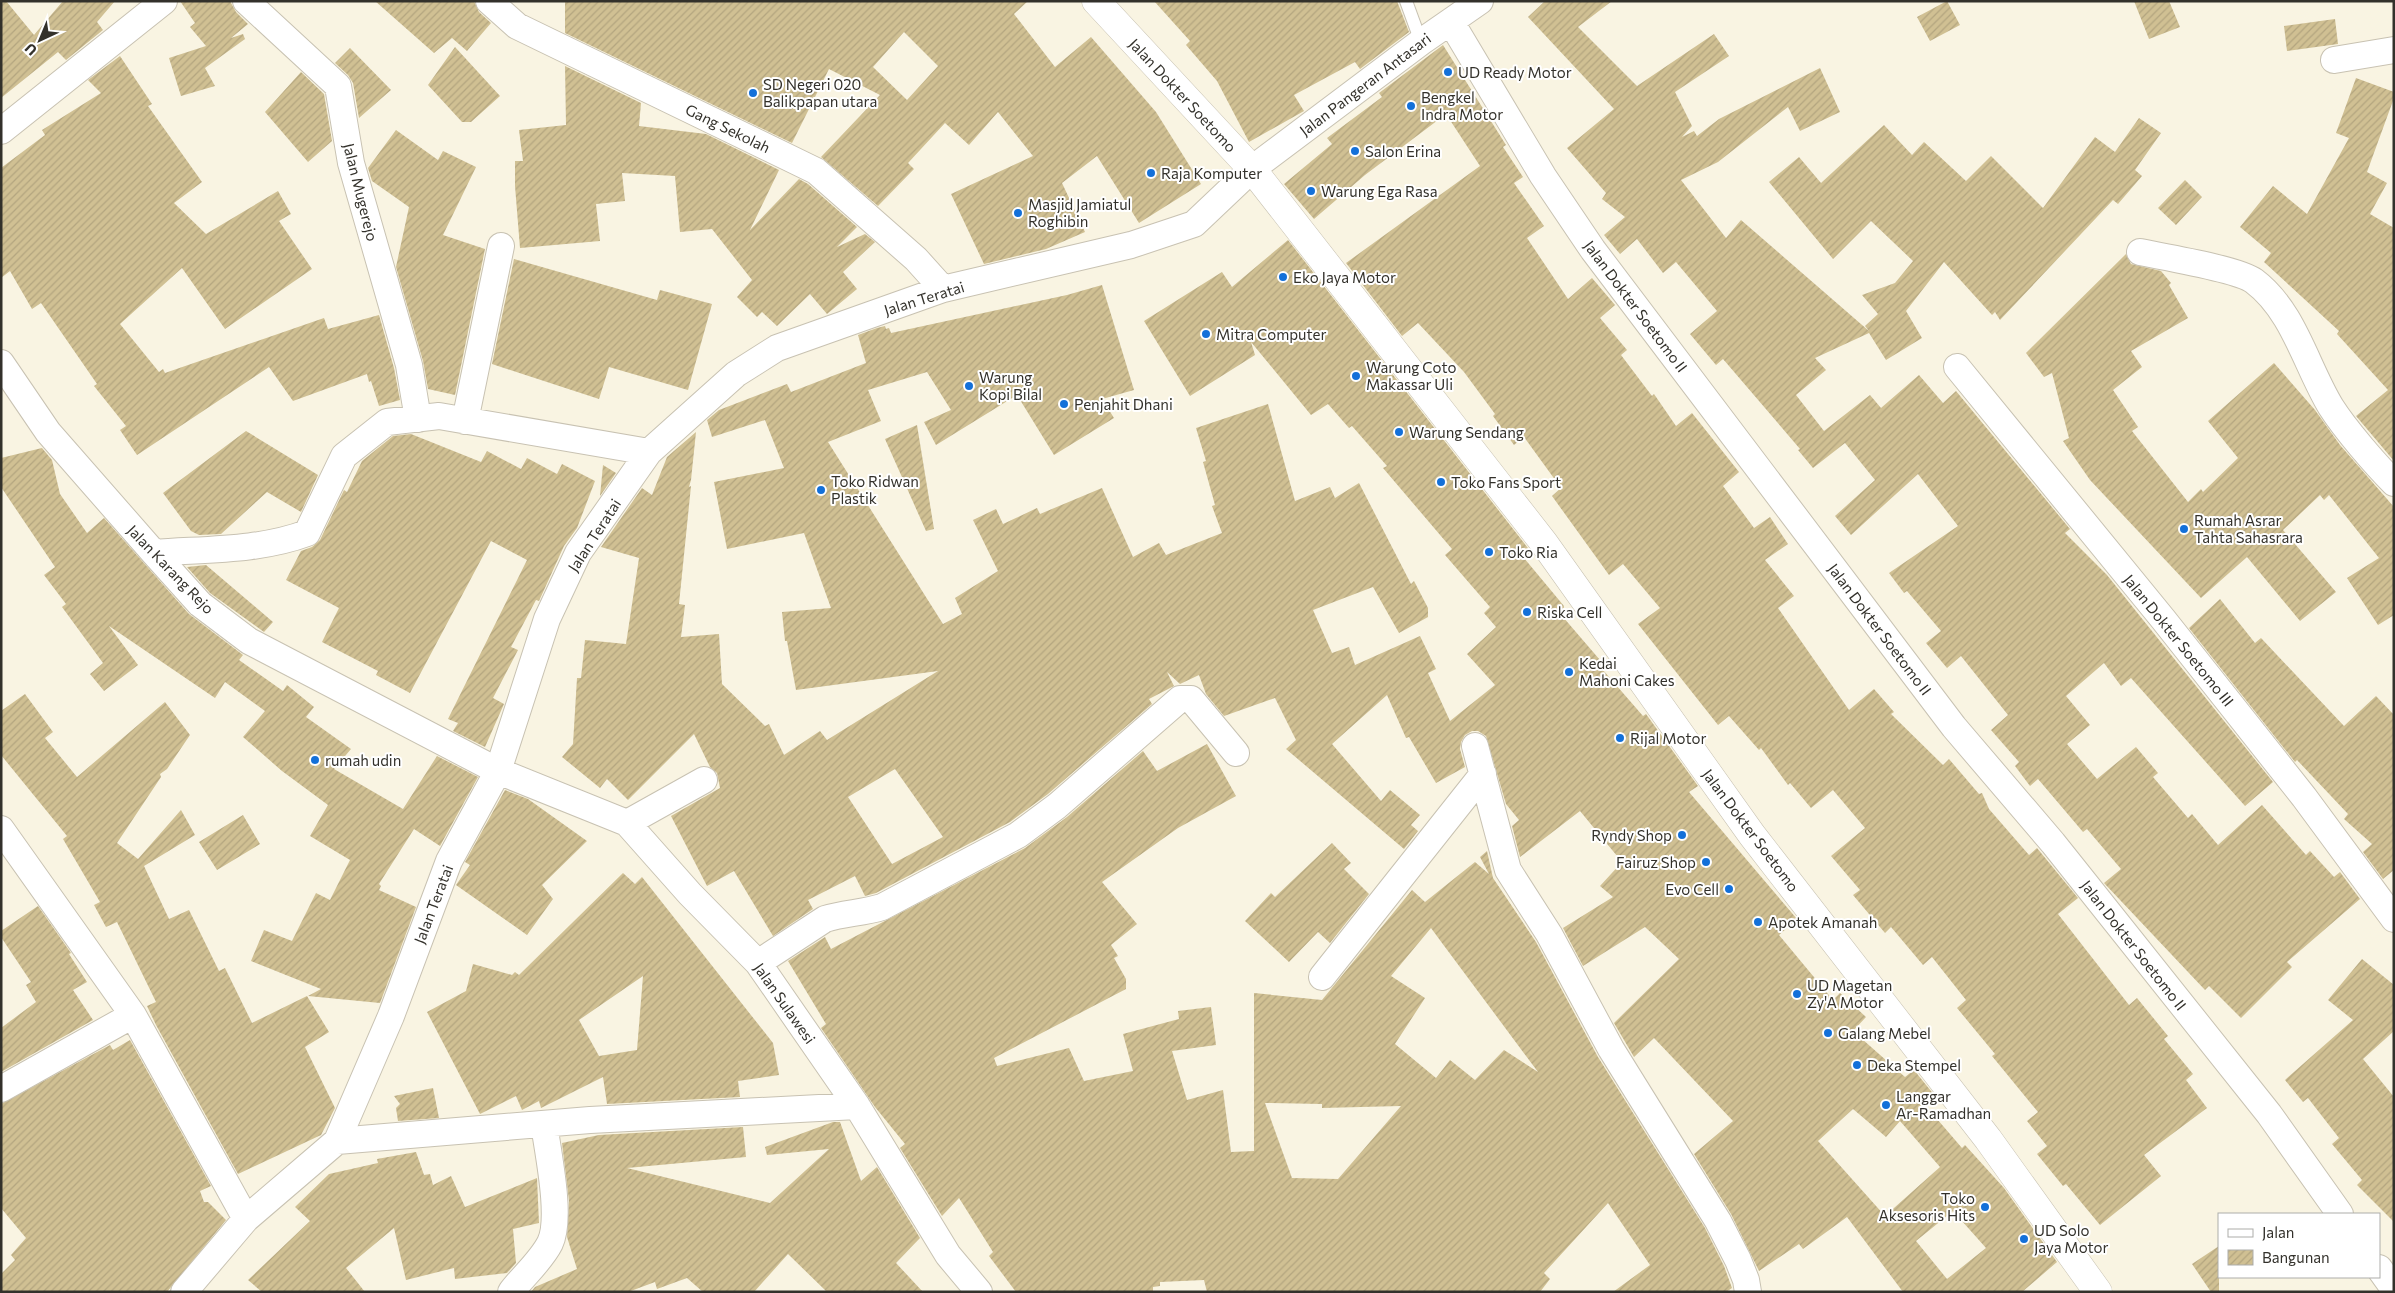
<svg xmlns="http://www.w3.org/2000/svg" width="2395" height="1293" viewBox="0 0 2395 1293" font-family="Commissioner,sans-serif">
<defs>
<pattern id="building-hatch" width="6" height="6" patternUnits="userSpaceOnUse" patternTransform="scale(1.25)"><rect width="6" height="6" fill="#d0c093"/><path d="M-1 1l2-2M0 6l6-6M5 7l2-2" fill="none" stroke="#b3a57f"/></pattern>
</defs>
<rect width="100%" height="100%" fill="#f9f4e2"/>
<!-- building -->
<path fill="url(#building-hatch)" fill-rule="evenodd" d="M1,1H6L34,35L63,1H115L97,22L103,30L66,60L58,52L1,98Z
M180,1H230L236,12L248,24L231,38L243,34L245,39L205,68L215,86L181,96L169,58L206,46L190,27L195,23Z
M375,1H474L479,12L491,23L467,51L452,38L434,53Z
M565,1H1028L1014,14L1055,67L1091,37L1156,112L1201,184L1139,223L1097,156L1062,183L1085,232L1046,249L984,264L951,194L1033,156L998,112L969,145L945,123L908,163L914,169L878,206L821,157L880,95L829,69L792,143L565,33ZM904,32L938,66L907,100L873,67Z
M1154,1H1397L1409,32L1360,69L1355,62L1294,95L1304,111L1249,142L1217,81L1186,45L1190,41Z
M1545,1H1612L1578,27L1637,86L1714,34L1729,56L1675,92L1692,126L1682,137L1694,131L1697,136L1719,119L1820,68L1840,112L1800,131L1788,107L1718,162L1681,180L1726,238L1741,220L1869,331L1865,326L1878,314L1862,295L1895,283L1913,261L1871,221L1833,259L1769,182L1799,157L1821,183L1884,125L1912,155L1924,142L1966,181L1991,156L2043,208L2095,137L2115,152L2139,118L2161,133L2135,170L2142,176L2118,204L2113,200L2000,320L1995,312L1992,315L1944,262L1906,311L1922,338L1886,360L1869,333L1815,358L1826,370L1796,395L1824,431L1870,395L1881,408L1919,375L1943,403L1956,391L2070,529L2065,533L2107,575L2273,782L2245,806L2131,678L2121,686L2104,663L2066,696L2090,725L2067,744L2097,779L2136,747L2158,773L2153,777L2188,818L2192,814L2218,845L2262,805L2306,855L2310,851L2334,877L2340,872L2360,899L2287,962L2292,967L2241,1018L2209,986L2205,990L2104,883L2121,869L2087,829L2083,832L2038,779L2030,786L2015,766L2019,762L1991,730L2008,715L1961,656L1947,668L1926,643L1941,631L1907,591L1904,593L1889,573L1958,526L1918,474L1851,535L1835,516L1875,480L1845,443L1813,468L1798,450L1800,449L1723,359L1716,365L1690,334L1717,311L1676,262L1663,273L1637,239L1620,254L1604,235L1625,217L1602,199L1606,193L1567,148L1614,109L1528,17Z
M1947,1L1960,25L1930,41L1917,17Z
M2134,1H2169L2180,27L2149,39Z
M2335,19L2338,44L2287,51L2284,26Z
M1443,45L1506,145L1503,147L1523,177L1514,183L1544,226L1527,238L1568,299L1592,278L1615,305L1600,318L1627,350L1621,355L1652,396L1654,394L1676,426L1692,413L1739,472L1723,486L1754,528L1770,517L1788,544L1765,560L1794,596L1778,608L1849,710L1874,689L1894,712L1891,714L1943,765L1949,759L1979,794L1982,793L1989,809L2029,855L2037,848L2078,898L2058,914L2129,1005L2137,998L2168,1036L2164,1039L2193,1074L2186,1080L2207,1108L2144,1155L2161,1176L2100,1225L2066,1184L2063,1186L2037,1154L2047,1146L2027,1121L2038,1112L1992,1056L1995,1054L1957,1008L1966,1000L1932,957L1923,965L1891,927L1885,933L1853,895L1860,890L1831,856L1865,828L1833,790L1811,808L1790,783L1788,785L1761,748L1759,750L1729,716L1718,725L1638,624L1660,608L1623,564L1609,575L1552,496L1561,488L1524,437L1514,445L1493,416L1495,414L1464,372L1418,323L1402,336L1346,263L1480,166L1446,114L1365,175L1314,219L1284,184L1332,144L1327,138L1382,97L1379,93Z
M455,47L500,96L471,122H462L428,85Z
M350,48L391,90L359,118L353,83L348,75L335,63Z
M120,56L152,104L148,106L202,182L174,203L206,234L278,191L291,214L279,221L312,269L225,329L182,268L120,324L159,372L163,369L165,373L324,318L328,329L379,315L394,368L400,400L379,406L371,381L369,382L367,374L293,401L269,367L137,455L120,430L126,426L94,386L97,384L41,303L32,309L10,271L1,278V168L45,135L42,130L101,93L88,80Z
M565,66L641,103L639,126L706,134L779,170L750,230L799,179L808,184L857,227L837,247L865,234L875,242L843,272L857,289L827,314L810,294L777,326L762,312L757,317L737,297L752,280L712,229L680,232L675,176L622,173L625,201L596,204L600,241L520,248L515,186V161H523L519,130L566,125Z
M301,72L324,94L332,141L308,162L265,112Z
M2356,78L2394,92V98L2367,172L2387,183L2370,214L2394,228V461L2356,416L2388,390L2337,334L2339,331L2264,262L2271,253L2240,227L2273,186L2307,214L2349,138L2336,133Z
M396,130L438,160L443,151L476,167L443,235L485,249L455,395L428,389L423,361L396,267L409,207L372,181L368,168Z
M2185,180L2202,197L2176,225L2158,208Z
M1288,240L1531,552L1524,558L1564,606L1563,617L1606,667L1603,670L1643,716L1646,714L1698,786L1689,792L1797,919L1779,935L1833,1000L1840,993L1866,1017L1853,1031L1905,1077L1914,1070L1935,1096L1925,1105L1962,1148L1965,1145L2004,1188L2057,1262L2022,1292H1903L1847,1217L1803,1249L1799,1244L1759,1271L1731,1214L1694,1154L1733,1121L1654,1038L1634,1057L1614,1023L1679,959L1645,927L1583,966L1563,928L1613,897L1600,886L1622,862L1580,811L1520,857L1512,826L1519,820L1506,804L1486,736L1478,731H1472L1465,735L1461,742L1460,749L1465,767L1436,783L1409,737L1406,738L1387,695L1332,744L1381,801L1390,790L1420,815L1411,825L1418,831L1404,849L1286,749L1296,740L1275,698L1224,716L1206,694L1199,675L1180,684L1167,672L1174,686L1149,699L1152,704L1048,794L1010,822L876,893L865,896L855,876L808,900L813,909L773,936L734,871L707,886L671,816L720,788L717,773L710,767L694,734L628,800L607,779L600,788L562,757L573,744L577,678H581L585,640L626,644L639,558L601,547L642,488L652,495L667,457L696,432L691,480L689,487L691,486L679,604L685,605L681,637L719,634L722,684L765,726L769,724L784,755L820,731L827,740L938,671L796,690L787,641H785L782,612L831,608L804,533L727,549L714,482L784,468L765,420L712,437L707,420L719,410L787,384L791,392L866,363L858,335L877,328L885,326L886,329L889,328L891,333L1067,295L1102,285L1134,390L1102,399L1114,418L1054,455L1017,395L936,445L924,422L951,410L927,372L868,390L881,421L828,442L943,624L962,614L955,598L998,571L973,520L996,509L1003,524L1037,508L1040,514L1102,488L1133,557L1159,543L1166,555L1222,533L1212,506L1215,505L1203,462L1206,461L1196,428L1268,404L1295,501L1330,487L1335,498L1359,483L1411,584L1414,581L1428,608V617L1399,633L1373,587L1313,610L1332,653L1349,647L1355,665L1420,636L1436,669L1428,673L1450,721L1495,685L1467,654L1496,627L1484,613L1490,607L1445,555L1452,549L1383,468L1387,466L1352,426L1349,428L1328,404L1311,415L1251,342L1255,355L1190,396L1144,321L1222,272L1232,287ZM895,769L943,837L892,864L848,797ZM1853,1109L1886,1137L1900,1121L1940,1167L1885,1216L1818,1141ZM1953,1211L1986,1248L1947,1279L1916,1241Z
M2126,254L2131,264L2161,271L2171,283L2169,285L2188,318L2131,351L2142,367L2113,390L2138,427L2132,431L2188,502L2201,489L2203,492L2238,458L2208,421L2274,363L2315,410L2340,445L2394,507V615L2378,625L2347,578L2379,558L2329,495L2324,500L2320,495L2283,530L2336,592L2300,621L2247,557L2201,598L2090,480L2063,441L2069,438L2052,373L2044,377L2026,353Z
M514,259L657,300L660,290L712,304L688,390L609,367L599,399L492,364Z
M917,425L934,529L926,531L885,439Z
M246,431L318,475L301,512L267,492L221,534L199,535L191,531L163,493Z
M411,434L481,462L487,451L521,469L527,458L557,474L562,464L595,481L577,528L564,546L539,601L536,600L511,647L518,650L493,698L504,704L485,747L453,731L458,723L448,719L527,560L491,541L410,693L376,675L378,671L322,642L339,608L286,580L301,551L312,547L320,540L344,490L347,492L362,461L393,436Z
M42,448L52,460L60,494L87,533L104,518L189,614L243,655L239,660L283,691L287,685L314,707L306,717L351,749L334,769L403,809L437,756L478,777L440,846L414,829L379,884L381,886L379,890L416,907L380,1003L308,996L321,989L251,961L264,930L292,941L316,893L330,900L350,860L310,836L328,805L282,771L243,737L265,711L225,682L215,698L109,626L138,665L104,691L90,674L103,663L62,607L66,604L44,575L55,567L1,487V458Z
M603,465L616,473L600,496Z
M206,565L273,622L264,632L210,593L187,567Z
M2220,599L2255,643L2261,638L2344,726L2376,696L2394,715V870L2383,879L2363,852L2372,844L2344,819L2348,814L2297,760L2295,762L2189,628Z
M25,694L53,732L45,738L77,777L165,702L190,735L167,769L160,774L161,777L117,843L138,859L181,810L195,835L144,866L169,919L189,910L219,971L225,968L252,1023L307,996L329,1032L305,1047L335,1108L321,1135L238,1174L156,1025L147,1006L156,1002L117,922L106,927L94,905L100,902L63,839L67,836L1,755V711Z
M1207,744L1236,796L1178,828L1102,882L1137,924L1111,945L1118,956L1114,958L1126,979V989L994,1058L997,1066L1069,1048L1084,1081L1133,1071L1123,1034L1179,1019L1178,1011L1211,1007L1216,1045L1172,1051L1187,1100L1223,1090L1231,1152L1254,1151V993L1322,1000L1412,890L1425,902L1475,862L1489,874L1480,857L1487,851L1493,878L1536,942L1598,1057L1705,1228L1724,1266L1732,1288L1726,1292H1613L1650,1265L1608,1203L1544,1273L1550,1279L1540,1292H1207L1204,1280L1160,1282V1286L1153,1287V1292H1016L989,1256L993,1252L959,1198L942,1216L900,1148L905,1144L875,1107L821,1028L826,1024L788,961L825,937L831,949L1025,848L1067,817L1143,751L1157,771ZM1431,928L1442,943L1538,1072L1504,1050L1475,1080L1450,1060L1436,1078L1395,1044L1425,998L1391,976ZM1265,1103L1322,1104V1108L1401,1106L1338,1179L1292,1178Z
M505,790L528,799L587,841L542,885L553,899L527,935L456,885L470,865L465,862Z
M243,815L260,844L217,870L199,842Z
M1332,843L1351,863L1344,869L1369,894L1330,943L1318,932L1289,962L1245,921L1271,893L1275,897Z
M623,873L635,884L642,877L773,1043L779,1075L738,1081L740,1097L607,1104L603,1077L541,1108L539,1101L522,1110L516,1096L480,1114L427,1012L466,991L473,964L512,975L515,972L519,975ZM643,976L637,1050L599,1056L579,1020Z
M38,906L71,953L69,954L87,982L73,990L93,1020L1,1072V1028L36,1002L26,985L31,982L1,937V931Z
M2362,959L2394,985V1031L2363,1059L2394,1097V1222L2357,1185L2362,1180L2332,1144L2339,1138L2308,1098L2303,1102L2285,1080L2353,1020L2328,1000Z
M130,1040L211,1186L200,1191L204,1202H208L226,1220L167,1292H1V1274L15,1260L11,1255L26,1238L1,1208V1104L110,1045L113,1050Z
M433,1088L439,1118L398,1121L396,1108L400,1104L394,1096Z
M833,1122H840L861,1181L877,1167L920,1238L896,1263L923,1292H827L788,1254L754,1292H703L687,1278L657,1289L655,1282L628,1292H531L535,1287L577,1269L567,1237L569,1201L562,1143L599,1135L743,1127L746,1157L627,1168L770,1203L829,1149L767,1155L765,1147Z
M416,1152L424,1175L430,1174L433,1185L451,1176L465,1207L537,1178L539,1223L513,1229L516,1263L507,1273L455,1279L454,1268L406,1280L394,1228L346,1268L365,1292H262L248,1280L310,1221L295,1207L329,1174L378,1163L377,1159Z
M2219,1246V1292H2211L2192,1264Z"/>
<g fill="none" stroke-linecap="round" stroke-linejoin="round">
<defs>
<path id="lane" d="M1406,1L1421,42"/>
<path id="street" d="M246,1L338,86L351,163L409,365L418,419
M489,1L517,26L816,171L916,259L943,289
M1451,22L1543,176L1593,250L1954,727L2053,843L2269,1114L2340,1214
M2334,60L2394,50
M1,131L164,1
M2140,252C2164,257 2238,269 2254,281C2294,311 2306,366 2331,407C2345,429 2375,464 2394,483
M1,363L48,432L154,553L200,604L249,641L498,771L627,823L690,894L758,963L857,1106L948,1255L979,1292
M1957,367L2163,619L2304,797L2394,919
M465,421L501,246
M154,553C205,549 259,551 307,533L344,456L387,422L439,416L649,452
M1475,746L1508,870L1549,934L1611,1049L1718,1221L1738,1260L1746,1280L1748,1292
M627,823L704,780
M1,829L133,1015L246,1219
M758,963L825,919C844,913 863,913 882,907L1018,835L1057,806L1180,699H1191L1236,753
M1322,977L1483,774
M1,1089L133,1015
M337,1141L590,1120L857,1106
M2379,1268L2394,1289
M184,1292L246,1219L337,1141L391,1016L449,861L498,771L547,619L578,553L649,452L736,374L777,348L943,289L1131,245L1194,224L1252,169L1421,42L1480,1
M511,1292C523,1276 541,1261 550,1243C562,1218 548,1153 544,1124"/>
<path id="secondary" d="M1096,1L1252,169L1544,543L1752,835L1988,1139L2098,1292"/>
</defs>
<!-- lane casing -->
<use href="#lane" stroke="#c8c2b2" stroke-width="14"/>
<!-- street casing -->
<use href="#street" stroke="#c8c2b2" stroke-width="28"/>
<!-- secondary casing -->
<use href="#secondary" stroke="#c8c2b2" stroke-width="29"/>
<!-- lane -->
<use href="#lane" stroke="#fff" stroke-width="12"/>
<!-- street -->
<use href="#street" stroke="#fff" stroke-width="26"/>
<!-- secondary -->
<use href="#secondary" stroke="#fff" stroke-width="28"/>
</g>
<!-- markers -->
<g fill="#1370d9" stroke="#fff" stroke-width="2">
<circle cx="1448" cy="72" r="5"/>
<circle cx="753" cy="93" r="5"/>
<circle cx="1411" cy="106" r="5"/>
<circle cx="1355" cy="151" r="5"/>
<circle cx="1151" cy="173" r="5"/>
<circle cx="1311" cy="191" r="5"/>
<circle cx="1018" cy="213" r="5"/>
<circle cx="1283" cy="277" r="5"/>
<circle cx="1206" cy="334" r="5"/>
<circle cx="1356" cy="376" r="5"/>
<circle cx="969" cy="386" r="5"/>
<circle cx="1064" cy="404" r="5"/>
<circle cx="1399" cy="432" r="5"/>
<circle cx="1441" cy="482" r="5"/>
<circle cx="821" cy="490" r="5"/>
<circle cx="2184" cy="529" r="5"/>
<circle cx="1489" cy="552" r="5"/>
<circle cx="1527" cy="612" r="5"/>
<circle cx="1569" cy="672" r="5"/>
<circle cx="1620" cy="738" r="5"/>
<circle cx="315" cy="760" r="5"/>
<circle cx="1682" cy="835" r="5"/>
<circle cx="1706" cy="862" r="5"/>
<circle cx="1729" cy="889" r="5"/>
<circle cx="1758" cy="922" r="5"/>
<circle cx="1797" cy="994" r="5"/>
<circle cx="1828" cy="1033" r="5"/>
<circle cx="1857" cy="1065" r="5"/>
<circle cx="1886" cy="1105" r="5"/>
<circle cx="1985" cy="1207" r="5"/>
<circle cx="2024" cy="1239" r="5"/>
</g>
<g text-anchor="middle" dominant-baseline="central" stroke-width="4" stroke-linejoin="round" paint-order="stroke">
<!-- poi labels -->
<g font-size="15" fill="#33312b" stroke="#fff" text-anchor="start">
<text x="1458" y="72">UD Ready Motor</text>
<text x="763" y="84">SD Negeri 020<tspan x="763" dy="17">Balikpapan utara</tspan></text>
<text x="1421" y="97">Bengkel<tspan x="1421" dy="17">Indra Motor</tspan></text>
<text x="1365" y="151">Salon Erina</text>
<text x="1161" y="173">Raja Komputer</text>
<text x="1321" y="191">Warung Ega Rasa</text>
<text x="1028" y="204">Masjid Jamiatul<tspan x="1028" dy="17">Roghibin</tspan></text>
<text x="1293" y="277">Eko Jaya Motor</text>
<text x="1216" y="334">Mitra Computer</text>
<text x="1366" y="367">Warung Coto<tspan x="1366" dy="17">Makassar Uli</tspan></text>
<text x="979" y="377">Warung<tspan x="979" dy="17">Kopi Bilal</tspan></text>
<text x="1074" y="404">Penjahit Dhani</text>
<text x="1409" y="432">Warung Sendang</text>
<text x="831" y="481">Toko Ridwan<tspan x="831" dy="17">Plastik</tspan></text>
<text x="1451" y="482">Toko Fans Sport</text>
<text x="2194" y="520">Rumah Asrar<tspan x="2194" dy="17">Tahta Sahasrara</tspan></text>
<text x="1499" y="552">Toko Ria</text>
<text x="1537" y="612">Riska Cell</text>
<text x="1579" y="663">Kedai<tspan x="1579" dy="17">Mahoni Cakes</tspan></text>
<text x="1630" y="738">Rijal Motor</text>
<text x="325" y="760">rumah udin</text>
<text x="1672" y="835" text-anchor="end">Ryndy Shop</text>
<text x="1696" y="862" text-anchor="end">Fairuz Shop</text>
<text x="1719" y="889" text-anchor="end">Evo Cell</text>
<text x="1768" y="922">Apotek Amanah</text>
<text x="1807" y="985">UD Magetan<tspan x="1807" dy="17">Zy'A Motor</tspan></text>
<text x="1838" y="1033">Galang Mebel</text>
<text x="1867" y="1065">Deka Stempel</text>
<text x="1896" y="1096">Langgar<tspan x="1896" dy="17">Ar-Ramadhan</tspan></text>
<text x="1975" y="1198" text-anchor="end">Toko<tspan x="1975" dy="17">Aksesoris Hits</tspan></text>
<text x="2034" y="1230">UD Solo<tspan x="2034" dy="17">Jaya Motor</tspan></text>
</g>
<!-- street labels -->
<g font-size="15" fill="#33312b" stroke="#fff">
<text transform="translate(1365 84) rotate(-37)">Jalan Pangeran Antasari</text>
<text transform="translate(1183 95) rotate(47)">Jalan Dokter Soetomo</text>
<text transform="translate(728 128) rotate(26)">Gang Sekolah</text>
<text transform="translate(361 192) rotate(76)">Jalan Mugerejo</text>
<text transform="translate(924 298) rotate(-17)">Jalan Teratai</text>
<text transform="translate(1636 306) rotate(53)">Jalan Dokter Soetomo II</text>
<text transform="translate(594 535) rotate(-57)">Jalan Teratai</text>
<text transform="translate(171 569) rotate(46)">Jalan Karang Rejo</text>
<text transform="translate(1880 629) rotate(53)">Jalan Dokter Soetomo II</text>
<text transform="translate(2179 640) rotate(51)">Jalan Dokter Soetomo III</text>
<text transform="translate(1751 830) rotate(53)">Jalan Dokter Soetomo</text>
<text transform="translate(433 904) rotate(-69)">Jalan Teratai</text>
<text transform="translate(2134 945) rotate(52)">Jalan Dokter Soetomo II</text>
<text transform="translate(785 1003) rotate(55)">Jalan Sulawesi</text>
</g>
</g>
<!-- border -->
<rect width="2395" height="1293" fill="none" stroke="#33312b" stroke-width="5"/>
<!-- legend -->
<rect x="2218" y="1213" width="162" height="65" fill="#ffffff" stroke="#adadaa"/>
<rect x="2228" y="1229" width="25" height="8" fill="#ffffff" stroke="#adadaa"/>
<text x="2262" y="1238" font-size="15" fill="#33312b">Jalan</text>
<rect x="2228" y="1250" width="25" height="15" fill="url(#building-hatch)" stroke="#adadaa"/>
<text x="2262" y="1263" font-size="15" fill="#33312b">Bangunan</text>
<!-- north arrow -->
<g transform="translate(40 40) rotate(224)" stroke="#ffffff" stroke-width="4" paint-order="stroke">
<path d="M0-4L9 19L0 12L-9 19Z" fill="#33312b"/>
<text y="-8" font-size="14" font-weight="bold" text-anchor="middle" fill="#33312b">U</text>
</g>
</svg>
